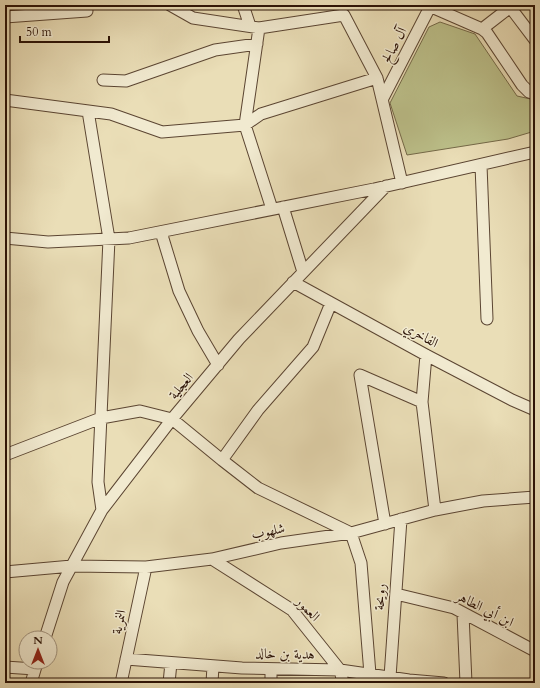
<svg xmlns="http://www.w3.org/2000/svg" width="540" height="688" viewBox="0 0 540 688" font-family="Cardo,Amiri,serif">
<rect width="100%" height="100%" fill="#eadeb7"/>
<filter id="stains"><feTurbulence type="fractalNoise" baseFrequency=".005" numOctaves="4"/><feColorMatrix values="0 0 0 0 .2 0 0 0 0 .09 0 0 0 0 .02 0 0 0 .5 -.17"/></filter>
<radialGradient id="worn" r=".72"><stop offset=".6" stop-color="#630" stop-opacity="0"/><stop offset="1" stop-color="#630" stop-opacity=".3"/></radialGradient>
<!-- green -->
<path fill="#bcc08a" stroke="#746948" d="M440,22L475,34L517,96L535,100V131L508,139L407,155L390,103L429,27Z"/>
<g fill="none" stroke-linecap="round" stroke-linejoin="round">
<defs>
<path id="street" d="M170,5L193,18L259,28L344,15L377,78L402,183
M243,5L250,26
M427,5L482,29L487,33L522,85L529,92L535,94
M510,7L535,40
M5,17L87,11
M259,28L245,125L272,209
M482,29L513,5
M103,80L126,81L215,50L257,44
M383,98L431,5
M5,100L111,114L162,132L245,125L261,114L377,78
M88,111L109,239L98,482L102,510
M481,165L487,319
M283,207L303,272
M161,232L179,291L198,331L218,365
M5,238L48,242L129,238L374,189L535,152
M293,282L426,355L512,400L535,410
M426,355L422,402L435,510
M5,455L101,418L140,411L172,419L222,460L258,488L351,533L361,563L370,674
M222,460L258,410L313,347L331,303
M385,524L360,375L422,402
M212,559L292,610L340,670L343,683
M5,572L72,566L146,567L212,559L281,543L351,533L435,510L483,501L535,497
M396,594L454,608L535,651
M463,614L466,683
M45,638L63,582L102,510L172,419L239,339L386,186
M126,659L242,668L340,670L409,680L444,683
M5,667L35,669
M390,677L401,519
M31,683L37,663
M121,683L146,567
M169,683L171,663
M212,683L213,666
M271,683V669"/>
</defs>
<!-- street casing -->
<use href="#street" stroke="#5b4532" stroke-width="13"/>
<!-- street -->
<use href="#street" stroke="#f1ead0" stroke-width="11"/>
</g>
<g text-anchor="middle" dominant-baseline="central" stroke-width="3" stroke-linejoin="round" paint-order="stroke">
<!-- street labels -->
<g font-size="14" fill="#2b1206" stroke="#f1ead0">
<text transform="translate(394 45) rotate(-62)">آل صالح</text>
<text transform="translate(421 335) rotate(29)">الفاخري</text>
<text transform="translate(181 386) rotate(-50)">العجلية</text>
<text transform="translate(268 531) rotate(-11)">شلهوب</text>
<text transform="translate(380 597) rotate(-86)">رويحة</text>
<text transform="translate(308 609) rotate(47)">العمور</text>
<text transform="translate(485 609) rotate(27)">ابن أبي الطاهر</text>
<text transform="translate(119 622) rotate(-78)">النمرية</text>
<text transform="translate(285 654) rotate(1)">هدية بن خالد</text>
</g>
</g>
<!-- margin -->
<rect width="540" height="688" fill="none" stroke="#eadeb7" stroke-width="20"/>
<rect x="6" y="6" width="528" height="676" fill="none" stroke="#2b1206" stroke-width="2"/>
<rect x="10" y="10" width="520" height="668" fill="none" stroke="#2b1206"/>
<!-- north arrow -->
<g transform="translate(38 650)"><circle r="19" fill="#f1ead0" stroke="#a2947f"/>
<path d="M0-3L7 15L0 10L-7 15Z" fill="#8f2418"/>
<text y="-6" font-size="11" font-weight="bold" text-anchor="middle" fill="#2b1206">N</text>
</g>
<!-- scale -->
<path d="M20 36v6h89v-6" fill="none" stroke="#2b1206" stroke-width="2"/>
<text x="26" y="36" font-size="12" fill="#2b1206" stroke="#f1ead0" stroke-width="3" paint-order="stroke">50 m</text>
<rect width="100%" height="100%" filter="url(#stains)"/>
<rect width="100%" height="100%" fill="url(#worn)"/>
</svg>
